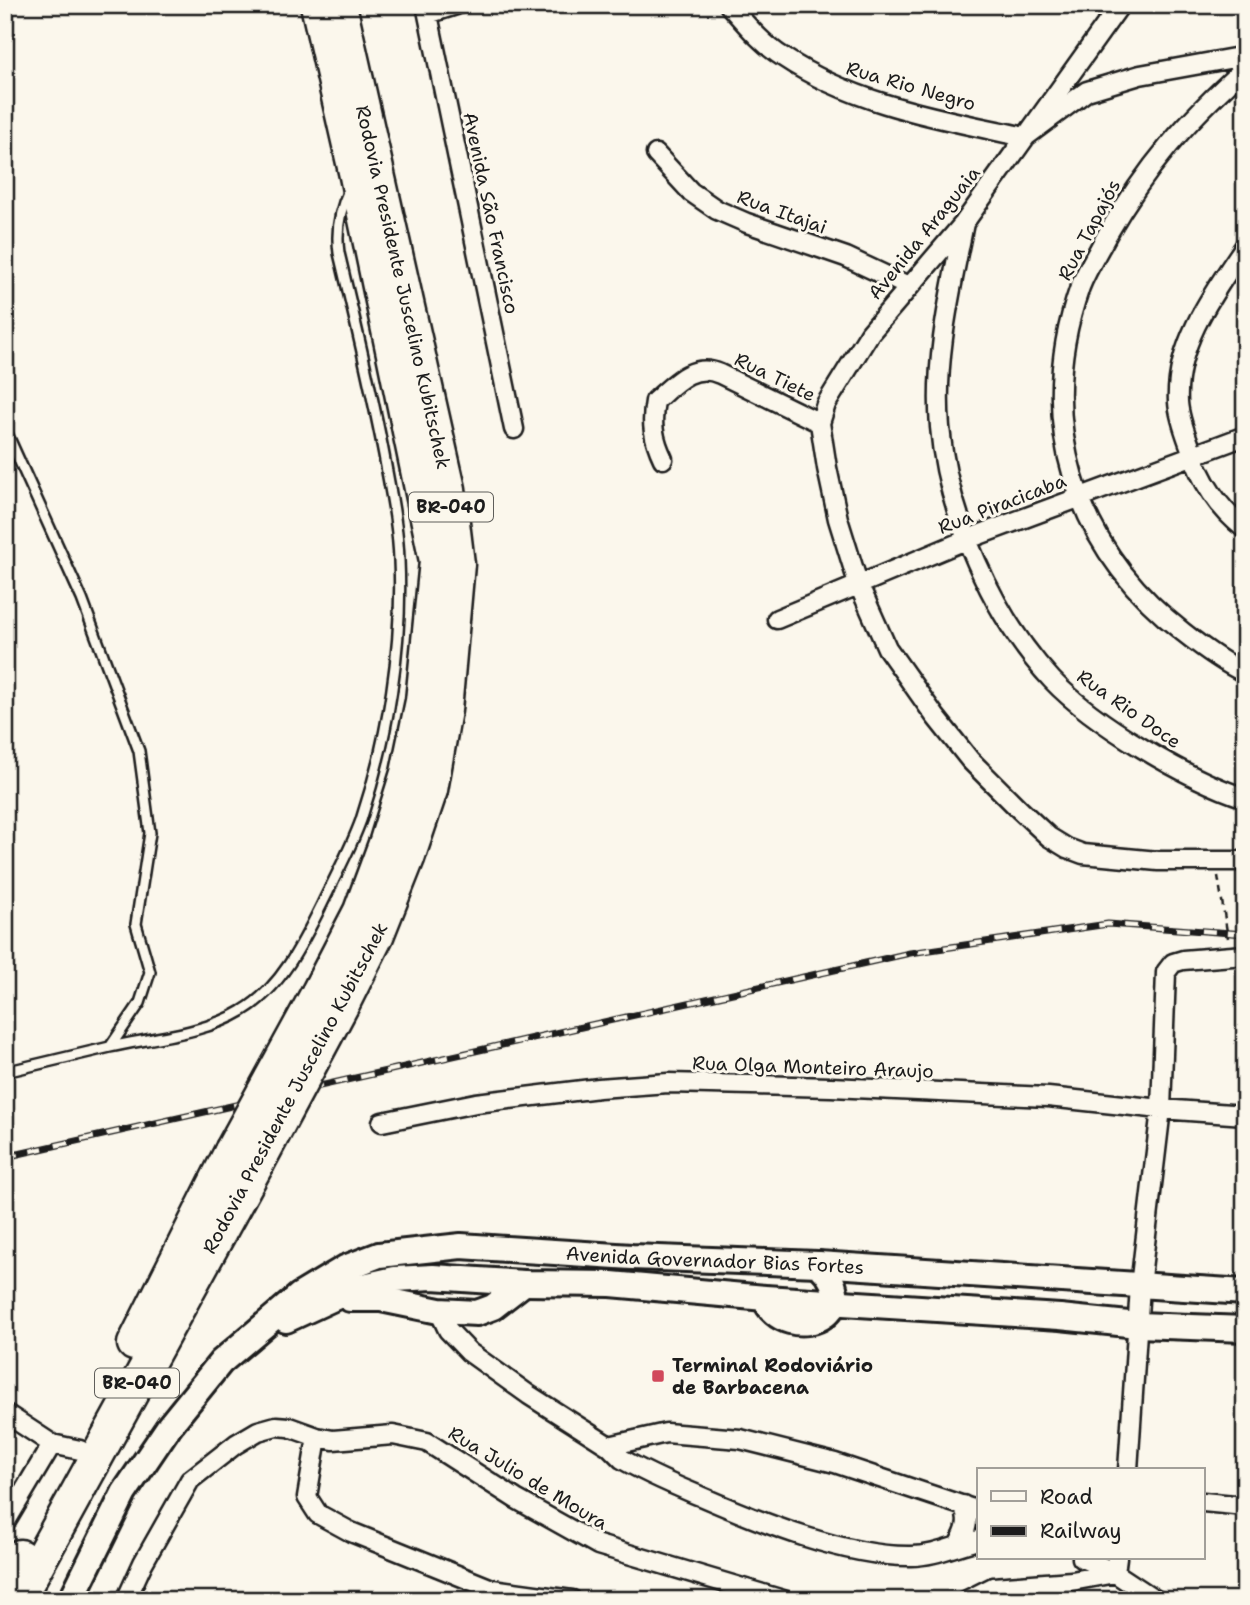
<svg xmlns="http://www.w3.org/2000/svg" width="1250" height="1605" viewBox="0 0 1250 1605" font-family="'Shantell Sans',sans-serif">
<rect width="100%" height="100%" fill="#fbf7ec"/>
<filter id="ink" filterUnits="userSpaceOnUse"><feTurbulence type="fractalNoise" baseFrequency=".0143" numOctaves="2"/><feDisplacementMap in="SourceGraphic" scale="14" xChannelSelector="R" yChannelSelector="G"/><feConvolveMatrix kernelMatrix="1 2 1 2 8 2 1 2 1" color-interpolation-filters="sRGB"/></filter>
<g filter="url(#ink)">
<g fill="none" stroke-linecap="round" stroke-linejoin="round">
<defs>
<path id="service" d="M5,429L82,599L139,751L150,833L136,924L150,972L140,1003L110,1047L5,1072
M110,1047C151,1038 206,1033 242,1011C284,987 307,934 328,892C339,869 352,845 361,820C388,738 403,646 399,560C398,525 390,489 384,455C371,387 355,320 339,253C336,231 339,211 349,190"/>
<path id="minor" d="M426,5L514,429
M729,5C745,23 762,44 783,57C855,105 942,119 1025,137L1087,91L1140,75L1245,56
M1120,5L964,223L870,333L826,404L820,423L827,468L838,519L858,583L887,648L935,716L970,760L1020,810L1049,837L1067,848L1083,854L1158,861H1245
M428,14L456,5
M1245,68C1186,121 1147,166 1107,235C1098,252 1087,269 1080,287C1034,418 1073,547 1183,632C1202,647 1222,662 1245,673
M656,154L691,192L717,210L747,223L846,257L908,286
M964,223C951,290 934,359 940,427C947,513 993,617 1052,680C1094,724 1187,779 1245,798
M1245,246C1214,292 1175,344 1178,402C1179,418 1186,435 1191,449C1200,480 1219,509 1245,529
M663,459C653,438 651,423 655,401C675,383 693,362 720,374L820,423
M777,619L968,539L1245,436
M382,1122L476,1103L599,1088L668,1083L831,1087L1048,1097L1161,1109L1245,1115
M439,1311L448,1330L469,1352L529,1395L609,1446L622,1459C647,1474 674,1485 700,1496C760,1522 845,1557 911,1556C935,1556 956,1545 979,1540
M5,1413L52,1444
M317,1437L307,1497L318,1514L351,1532L492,1589L572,1600
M609,1446L666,1433L740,1439L835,1463L979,1511
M1128,1470L1140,1286L1161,1109L1166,972L1173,963L1183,960L1245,955
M1203,1502L1245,1506
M5,1523L52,1444L80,1450
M958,1545C967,1531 970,1520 963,1505
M1082,1558L1115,1573L1156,1600
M126,1600L143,1563L190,1480L236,1444L258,1431L276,1426L289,1427L317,1437L333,1440L393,1435L427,1442L516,1499L598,1545L783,1600
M967,1600L993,1587L1072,1581L1115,1573L1117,1558"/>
<g id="secondary">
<path d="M765,1298C772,1322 805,1330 825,1315C829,1312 832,1307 836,1303C836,1286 831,1276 818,1264"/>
<path d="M350,1299H381L439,1311L477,1313L493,1307L524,1283"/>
<path d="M286,1320L355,1288L395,1279L433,1277L524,1283L611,1284L765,1298L1060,1317L1138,1325L1245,1329"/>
<path id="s1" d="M71,1600L124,1493L170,1425L221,1362L300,1295L345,1268L379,1255L461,1246L632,1257L818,1264L1245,1292"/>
</g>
<g id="motorway">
<path id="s2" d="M340,5L449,489L458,564L445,710L431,790L408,858L377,936L344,1002"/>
<path d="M317,994L360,911L386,841L407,773L422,701L436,561L356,176L317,5"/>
<path d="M134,1344L231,1151"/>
<path d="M5,1576L20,1556"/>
<path d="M18,1600L257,1165"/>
</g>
</defs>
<!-- service casing -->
<use href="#service" stroke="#1c1c1c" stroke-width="14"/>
<!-- minor casing -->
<use href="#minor" stroke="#1c1c1c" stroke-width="23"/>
<!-- secondary casing -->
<use href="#secondary" stroke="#1c1c1c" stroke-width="30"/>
<!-- motorway casing -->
<use href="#motorway" stroke="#1c1c1c" stroke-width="37"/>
<!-- path -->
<path stroke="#1c1c1c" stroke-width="2.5" stroke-dasharray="7 5" stroke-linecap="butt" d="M1218,876L1228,938"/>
<!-- service -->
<use href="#service" stroke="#fbf7ec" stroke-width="9"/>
<!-- minor -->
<use href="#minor" stroke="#fbf7ec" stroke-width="18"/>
<!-- secondary -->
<use href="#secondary" stroke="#fbf7ec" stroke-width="24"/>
<!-- motorway -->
<use href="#motorway" stroke="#fbf7ec" stroke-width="32"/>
<defs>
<path id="rail" d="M5,1157L910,953L1108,924L1245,934"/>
</defs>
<!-- rail casing -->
<use href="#rail" stroke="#1c1c1c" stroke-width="7"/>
<!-- rail -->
<use href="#rail" stroke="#fbf7ec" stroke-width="4.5" stroke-dasharray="13" stroke-linecap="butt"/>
<defs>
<path id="motorway-bridge" d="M231,1151L317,994
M257,1165L344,1002"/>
</defs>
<!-- motorway-bridge casing -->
<use href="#motorway-bridge" stroke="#1c1c1c" stroke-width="37" stroke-linecap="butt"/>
<!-- motorway-bridge -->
<use href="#motorway-bridge" stroke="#fbf7ec" stroke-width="32"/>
</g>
</g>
<!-- markers -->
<rect fill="#d1495b" stroke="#fbf7ec" stroke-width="2.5" x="651" y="1369" width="14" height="14" rx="3.5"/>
<g text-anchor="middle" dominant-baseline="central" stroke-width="6" stroke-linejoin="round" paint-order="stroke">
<!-- shield labels -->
<g fill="#fbf7ec" stroke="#5f5e5a" stroke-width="2">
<rect x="409" y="492.5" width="84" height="29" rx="5"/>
<rect x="95" y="1368.5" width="84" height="29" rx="5"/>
</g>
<g font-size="18" font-weight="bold" fill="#1c1c1c">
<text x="451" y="507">BR-040</text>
<text x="137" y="1383">BR-040</text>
</g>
<!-- street labels -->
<g font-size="19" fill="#1c1c1c" stroke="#fbf7ec">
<text transform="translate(911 86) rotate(16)">Rua Rio Negro</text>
<text transform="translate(782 212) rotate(20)">Rua Itajai</text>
<text transform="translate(491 213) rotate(78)">Avenida São Francisco</text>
<text transform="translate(1089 230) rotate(-62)">Rua Tapajós</text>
<text transform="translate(924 233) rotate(-51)">Avenida Araguaia</text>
<text stroke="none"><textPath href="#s2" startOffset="289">Rodovia Presidente Juscelino Kubitschek</textPath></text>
<text transform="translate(775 377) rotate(26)">Rua Tiete</text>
<text transform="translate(1002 504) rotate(-21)">Rua Piracicaba</text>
<text transform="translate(1129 709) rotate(35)">Rua Rio Doce</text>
<text transform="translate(813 1067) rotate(2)">Rua Olga Monteiro Araujo</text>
<text transform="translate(295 1088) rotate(-62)">Rodovia Presidente Juscelino Kubitschek</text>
<text stroke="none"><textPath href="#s1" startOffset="812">Avenida Governador Bias Fortes</textPath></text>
<text transform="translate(528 1478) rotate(31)">Rua Julio de Moura</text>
</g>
<!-- poi labels -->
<g font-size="19" font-weight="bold" fill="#1c1c1c" stroke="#fbf7ec" text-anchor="start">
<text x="672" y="1365">Terminal Rodoviário<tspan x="672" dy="22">de Barbacena</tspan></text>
</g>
</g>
<!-- margin -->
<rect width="1250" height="1605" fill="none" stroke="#fbf7ec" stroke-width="28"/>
<rect x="14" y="14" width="1222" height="1577" fill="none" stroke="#1c1c1c" stroke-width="2.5" filter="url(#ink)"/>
<!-- legend -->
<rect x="977" y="1468" width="228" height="91" fill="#fbf7ec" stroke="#a29f99" stroke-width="2"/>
<rect x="991" y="1491" width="35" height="10" fill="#fbf7ec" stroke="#a29f99" stroke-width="2"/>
<text x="1040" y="1504" font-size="21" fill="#1c1c1c">Road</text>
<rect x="991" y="1526" width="35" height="10" fill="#1c1c1c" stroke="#a29f99" stroke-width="2"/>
<text x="1040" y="1538" font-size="21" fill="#1c1c1c">Railway</text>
</svg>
